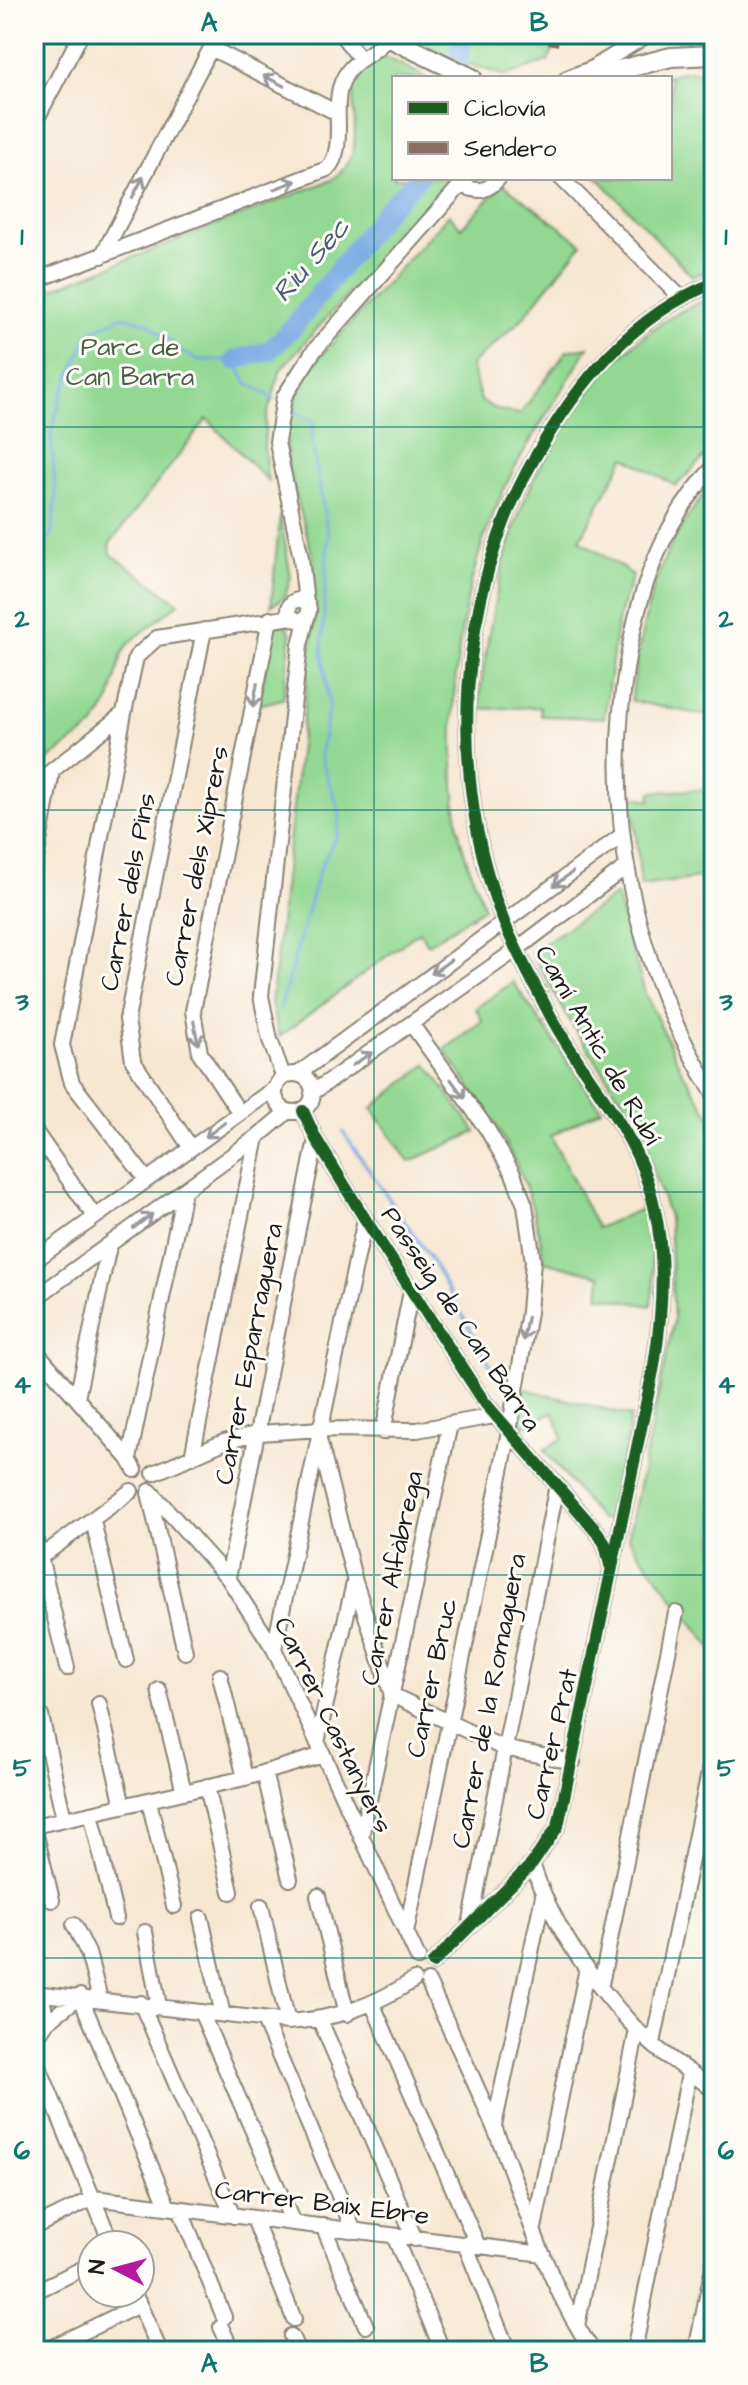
<svg xmlns="http://www.w3.org/2000/svg" width="748" height="2385" viewBox="0 0 748 2385" font-family="'Architects Daughter',sans-serif">
<rect width="100%" height="100%" fill="#fdfcf7"/>
<filter id="ink" filterUnits="userSpaceOnUse"><feTurbulence type="fractalNoise" baseFrequency=".0125" numOctaves="2"/><feDisplacementMap in="SourceGraphic" scale="16" xChannelSelector="R" yChannelSelector="G"/><feConvolveMatrix kernelMatrix="1 2 1 2 8 2 1 2 1" color-interpolation-filters="sRGB"/></filter>
<filter id="wash" filterUnits="userSpaceOnUse"><feTurbulence type="fractalNoise" baseFrequency=".006" numOctaves="4" result="noise"/><feDisplacementMap in="SourceGraphic" scale="32" xChannelSelector="R" yChannelSelector="G"/><feGaussianBlur stdDeviation="1.8" result="paint"/><feColorMatrix in="noise" values="0 0 0 0 0 0 0 0 0 0 0 0 0 0 0 0 0 1.4 0 .05"/><feComposite in="paint" operator="in"/></filter>
<g filter="url(#wash)">
<rect width="100%" height="100%" fill="#f6e7d1"/>
<!-- green -->
<path fill="#92d892" stroke="#577a57" stroke-width="2" d="M401,34H562L548,61L505,76L445,56Z
M378,57L390,59L427,78H394V178H452L281,369L266,419L264,447L268,481L207,419L109,545L111,554L179,603L129,643L122,654L110,700L93,727L34,770V296L331,180C372,152 346,114 355,73L366,62Z
M687,71L714,73V270L692,276L598,178H670V78H655Z
M503,184L582,244L521,320L471,365L481,401L498,410L520,414L567,351L588,347C563,391 533,432 510,477C457,580 444,713 458,827C462,854 476,882 484,908L428,944L419,932L279,1037L271,1004L314,620L313,558L287,462V417L310,368L449,214L461,228Z
M714,297V447L676,486L625,457L580,540L633,575L618,618L604,718L541,716L540,707L478,709C486,650 494,592 512,535C540,443 619,327 714,297Z
M714,482V717L631,701C644,611 653,554 714,482Z
M280,515L291,577L285,597L271,606Z
M277,624L287,626L291,634L283,699L258,705L273,629Z
M714,789V876L641,886L632,796L650,800L651,792Z
M616,895L645,993L681,1069L714,1122V1651L628,1538L674,1320L669,1217L636,1121L571,1023L531,952Z
M513,982L601,1109L551,1136L597,1228L646,1207L654,1283L651,1306L599,1296L601,1276L544,1261C530,1168 497,1124 444,1050L482,1021L476,1008Z
M427,1064L476,1132L409,1162L372,1108Z
M525,1389L631,1416L611,1520H601L544,1450L563,1438L553,1412L524,1426L517,1418Z"/>
<g fill="none" stroke-linecap="round" stroke-linejoin="round">
<!-- stream -->
<path stroke="#78aae4" stroke-width="3" d="M34,558L52,533L56,496L51,433L61,396L90,332L122,316L148,323L182,352L198,360H235L246,382L274,399
M280,1009L319,870L337,835L340,813L320,756L329,705L322,648L328,536L312,442L313,421L290,409
M343,1132L432,1261L492,1368"/>
<!-- river -->
<path stroke="#78aae4" stroke-width="20" d="M457,65L463,34
M235,360L270,350L293,327L387,209L418,178"/>
</g>
</g>
<g filter="url(#ink)">
<g fill="none" stroke-linecap="round" stroke-linejoin="round">
<defs>
<path id="street" d="M341,34L359,57
M211,48L337,113
M567,78L591,69L649,34
M34,124L81,34
M561,178L681,298
M462,185C478,193 487,192 499,178
M102,256L211,48L209,34
M34,281L327,169C346,150 333,112 340,88C349,57 371,59 387,38
M714,467C662,522 639,589 627,663C602,813 633,966 714,1094
M289 610a10 10 0 1 1 20 0a10 10 0 1 1-20 0Z
M306,603L301,558L277,442L284,397L313,352L467,178
M124,713L62,1045L72,1083L147,1180
M34,785L124,713L136,657L157,638L292,617
M34,869L52,772
M298,1074L621,836
M275 1093a19 19 0 1 1 38 0a19 19 0 1 1-38 0Z
M283,1076L270,1040L261,996L300,645L307,617
M312,1093L517,949L626,867
M303,1111L316,1139L365,1219L485,1403L598,1533L605,1544L610,1565
M239,1112L200,1053L193,1011L270,619
M34,1130L95,1217
M191,1148L133,1061L127,1019L204,630
M34,1237L45,1253
M34,1261L275,1088
M34,1299L257,1137L287,1112
M34,1349L129,1459L135,1470
M77,1398L109,1246
M383,1432L411,1291
M319,1439L355,1582L392,1695L503,1748L573,1762
M192,1457L257,1137
M129,1459L184,1191
M154,1473L224,1442L259,1433L321,1429L417,1430L494,1416
M150,1491L228,1578L274,1649L418,1958
M149,1493L185,1652
M93,1521L126,1660
M34,1532L67,1668
M35,1561L131,1491
M228,1578L316,1139
M274,1649L365,1219
M220,1676L245,1778
M159,1690L184,1792
M99,1704L123,1806
M41,1716L64,1819
M317,1742L354,1583
M264,1772L290,1879
M207,1786L231,1892
M149,1801L174,1906
M91,1813L116,1918
M34,1826L245,1778L323,1755
M34,1827L52,1900
M361,1837L450,1424
M532,1864C552,1925 592,1982 636,2029C659,2053 688,2070 714,2090
M318,1896L347,2014
M261,1906L288,2022
M201,1918L223,2015
M74,1925L88,1953L100,1999
M470,1925L557,1485
M145,1932L159,2006
M406,1933L509,1432L529,1312L533,1261L525,1205L513,1174L487,1129L412,1025
M433,1963L532,1864L558,1826L654,1366C666,1291 668,1215 632,1145C609,1100 574,1061 550,1015C535,985 517,954 504,922C446,778 457,594 534,459C576,385 632,315 714,283
M428,1982C453,2036 479,2089 501,2144C528,2213 550,2290 593,2351
M601,1984L676,1613
M34,1993L288,2022C337,2019 373,2006 414,1980
M34,1994L43,2003L47,2022L34,2041
M80,1996L168,2207
M141,2003L233,2216
M373,2005L478,2246
M201,2012L293,2223
M264,2020L354,2231
M320,2020L415,2239
M47,2022L80,1996
M653,2043L714,1748
M34,2055L112,2245
M708,2086L714,2058
M494,2126L543,1896
M180,2209L224,2317
M254,2219L294,2319
M323,2226L366,2326
M34,2227L94,2198L543,2254
M534,2228L587,1968
M394,2236L439,2342
M465,2244L508,2351
M34,2292L92,2264
M134,2293L160,2351
M577,2326L637,2030
M221,2327L232,2351
M291,2336L298,2351
M362,2345L364,2351
M44,2351L139,2305
M634,2351L689,2074
M696,2351L714,2262"/>
<path id="secondary" d="M381,34L472,78
M588,78L671,57L714,55"/>
</defs>
<!-- street casing -->
<use href="#street" stroke="#898276" stroke-width="18"/>
<!-- secondary casing -->
<use href="#secondary" stroke="#898276" stroke-width="22"/>
<!-- street -->
<use href="#street" stroke="#fff" stroke-width="14"/>
<!-- secondary -->
<use href="#secondary" stroke="#fff" stroke-width="18"/>
<!-- quiet -->
<path stroke="#8d6e63" stroke-width="10" stroke-dasharray="20 10" stroke-linecap="butt" d="M553,45L555,34"/>
<defs>
<path id="cycleway" d="M303,1111L316,1139L365,1219L485,1403L598,1533L605,1544L610,1565
M433,1963L532,1864L558,1826L654,1366C666,1291 668,1215 632,1145C609,1100 574,1061 550,1015C535,985 517,954 504,922C446,778 457,594 534,459C576,385 632,315 714,283"/>
</defs>
<!-- cycleway casing -->
<use href="#cycleway" stroke="#fdfcf7" stroke-width="17"/>
<!-- cycleway -->
<use href="#cycleway" stroke="#1b5e20" stroke-width="12"/>
</g>
<!-- one-way arrows -->
<defs><path id="oneway-shaft" d="M-6 0H5M1.5-3L5.5 0L1.5 3" fill="none" stroke-width="1.6" stroke-linecap="round" stroke-linejoin="round" transform="scale(2)"/></defs>
<g stroke="#999">
<use href="#oneway-shaft" transform="translate(274 81) rotate(-153)"/>
<use href="#oneway-shaft" transform="translate(285 185) rotate(-21)"/>
<use href="#oneway-shaft" transform="translate(138 187) rotate(-62)"/>
<use href="#oneway-shaft" transform="translate(255 695) rotate(101)"/>
<use href="#oneway-shaft" transform="translate(563 879) rotate(144)"/>
<use href="#oneway-shaft" transform="translate(441 967) rotate(144)"/>
<use href="#oneway-shaft" transform="translate(196 1033) rotate(79)"/>
<use href="#oneway-shaft" transform="translate(362 1059) rotate(-34)"/>
<use href="#oneway-shaft" transform="translate(458 1089) rotate(54)"/>
<use href="#oneway-shaft" transform="translate(215 1130) rotate(143)"/>
<use href="#oneway-shaft" transform="translate(143 1221) rotate(-37)"/>
<use href="#oneway-shaft" transform="translate(525 1329) rotate(101)"/>
</g>
</g>
<!-- grid -->
<path fill="none" stroke="#0f766e" stroke-width="2" stroke-opacity="0.55" d="M374,34V2351M34,427H714M34,810H714M34,1192H714M34,1575H714M34,1958H714"/>
<g text-anchor="middle" dominant-baseline="central" stroke-width="6" stroke-linejoin="round" paint-order="stroke">
<!-- park labels -->
<g font-size="26" fill="#455e45" stroke="#fdfcf7">
<text x="130" y="347">Parc de<tspan x="130" dy="30">Can Barra</tspan></text>
</g>
<!-- street labels -->
<g font-size="26" fill="#1c1c1c" stroke="#fdfcf7">
<text transform="translate(197 866) rotate(-79)">Carrer dels Xiprers</text>
<text transform="translate(128 892) rotate(-79)">Carrer dels Pins</text>
<text transform="translate(598 1045) rotate(60)">Camí Antic de Rubí</text>
<text transform="translate(461 1319) rotate(56)">Passeig de Can Barra</text>
<text transform="translate(249 1354) rotate(-79)">Carrer Esparraguera</text>
<text transform="translate(392 1578) rotate(-78)">Carrer Alfàbrega</text>
<text transform="translate(432 1678) rotate(-78)">Carrer Bruc</text>
<text transform="translate(489 1701) rotate(-79)">Carrer de la Romaguera</text>
<text transform="translate(333 1725) rotate(64)">Carrer Castanyers</text>
<text transform="translate(552 1744) rotate(-77)">Carrer Prat</text>
<text transform="translate(322 2203) rotate(7)">Carrer Baix Ebre</text>
</g>
<!-- water labels -->
<g font-size="28" font-style="italic" fill="#455c76" stroke="#fdfcf7">
<text transform="translate(311 260) rotate(-49)">Riu Sec</text>
</g>
</g>
<!-- margin -->
<rect width="748" height="2385" fill="none" stroke="#fdfcf7" stroke-width="88"/>
<!-- legend -->
<rect x="392" y="76" width="280" height="104" fill="#fdfcf7" stroke="#a3a29f" stroke-width="2"/>
<rect x="408" y="102" width="40" height="12" fill="#1b5e20" stroke="#a3a29f" stroke-width="2"/>
<text x="464" y="116" font-size="24" fill="#1c1c1c">Ciclovía</text>
<rect x="408" y="142" width="40" height="12" fill="#8d6e63" stroke="#a3a29f" stroke-width="2"/>
<text x="464" y="156" font-size="24" fill="#1c1c1c">Sendero</text>
<!-- north arrow -->
<g transform="translate(116 2269) rotate(276)"><circle r="38" fill="#fdfcf7" stroke="#a3a29f" stroke-width="2"/>
<path d="M0-6L14 30L0 20L-14 30Z" fill="#b5179e"/>
<text y="-12" font-size="22" font-weight="bold" text-anchor="middle" fill="#1c1c1c">N</text>
</g>
<rect x="44" y="44" width="660" height="2297" fill="none" stroke="#0f766e" stroke-width="3"/>
<g font-size="26" text-anchor="middle" font-weight="bold" fill="#0f766e">
<text x="209" y="31">A</text>
<text x="539" y="31">B</text>
<text x="22" y="245">1</text>
<text x="726" y="245">1</text>
<text x="22" y="627">2</text>
<text x="726" y="627">2</text>
<text x="22" y="1010">3</text>
<text x="726" y="1010">3</text>
<text x="22" y="1393">4</text>
<text x="726" y="1393">4</text>
<text x="22" y="1776">5</text>
<text x="726" y="1776">5</text>
<text x="22" y="2159">6</text>
<text x="726" y="2159">6</text>
<text x="209" y="2372">A</text>
<text x="539" y="2372">B</text>
</g>
</svg>
